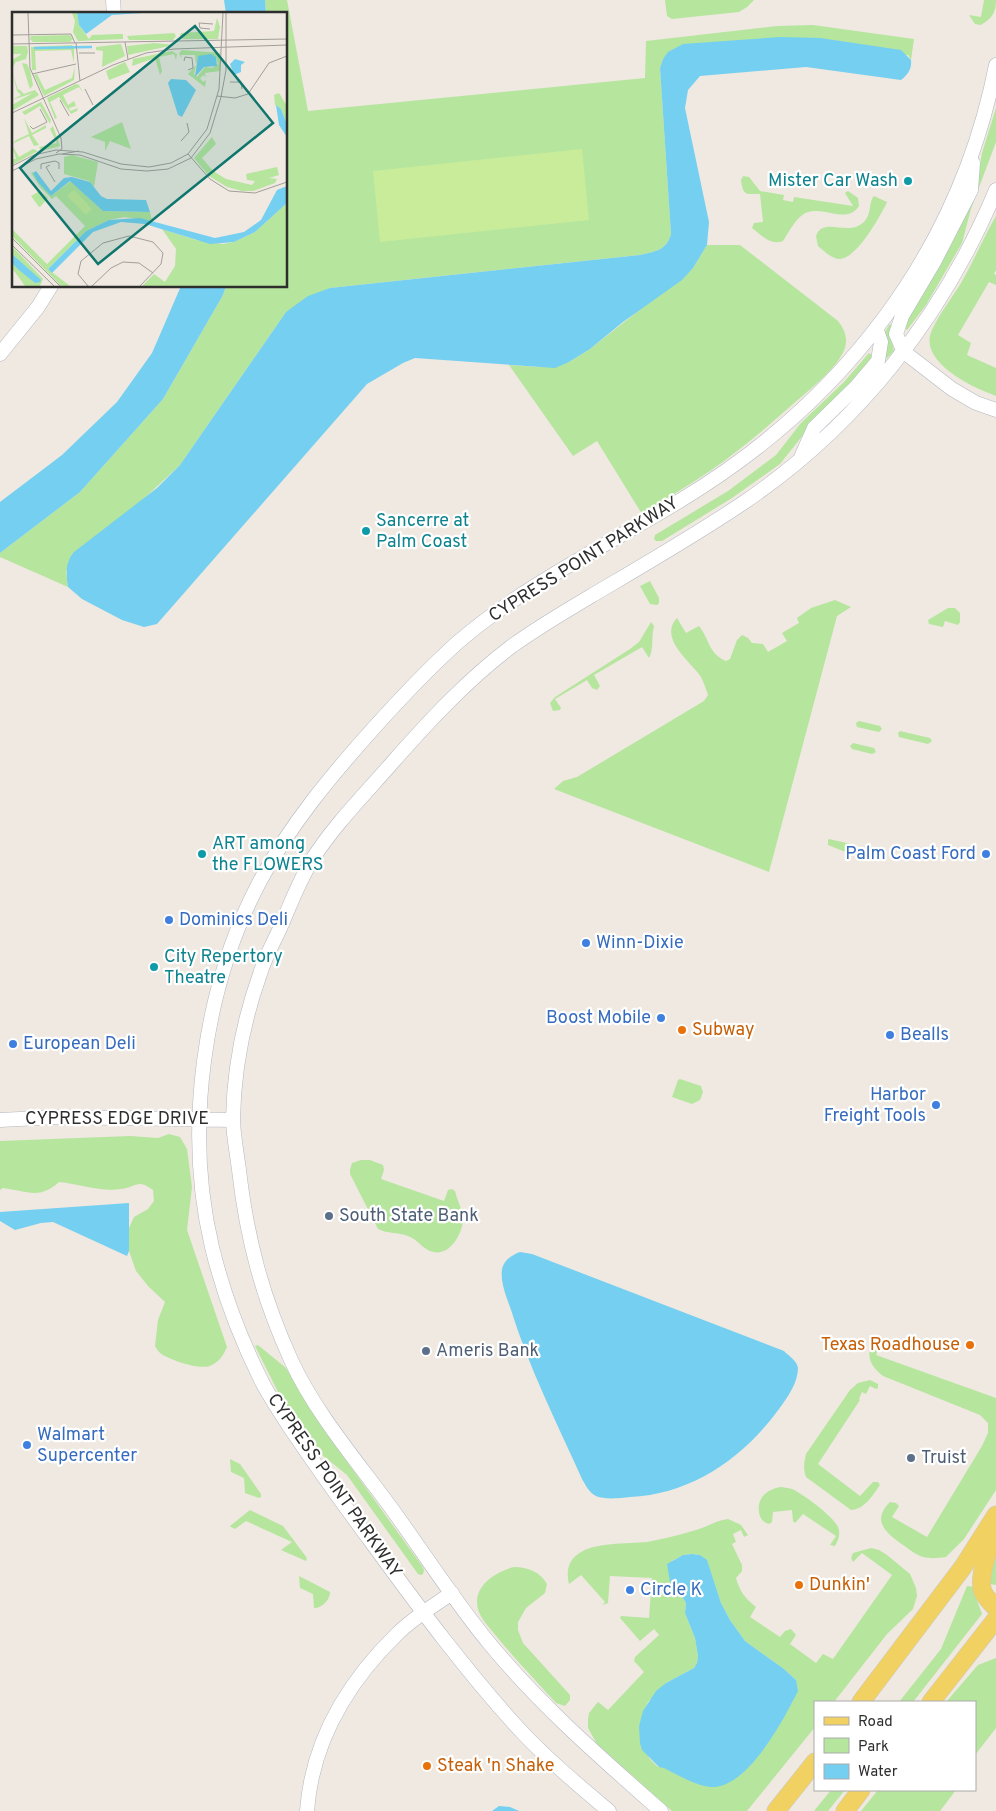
<svg xmlns="http://www.w3.org/2000/svg" width="996" height="1811" viewBox="0 0 996 1811" font-family="Overpass,sans-serif">
<rect width="100%" height="100%" fill="#efe9e1"/>
<!-- green -->
<path fill="#b6e59e" fill-rule="evenodd" d="M265,0H287L308,111L645,78L646,41L777,26L813,25L914,39L911,60L908,55L663,59L660,68L671,234C666,251 656,251 640,255L330,288L286,312L180,465L66,571L68,587L0,557V553L80,492L163,399L223,295L226,286H286V14H266Z
M665,0H754L747,7L739,12L672,19L667,16Z
M984,0H996C996,13 992,18 981,25L975,24L969,15L981,17Z
M996,108V142L971,209L962,243L926,305L907,330L902,326L950,247L968,209L976,188L982,153Z
M743,176L749,177L760,191L784,195L783,200L793,202L794,197L853,206L845,193L848,191L858,198L859,206C845,227 819,201 801,216C794,222 788,233 783,241C771,246 761,235 752,228L754,223L763,222L760,194C746,194 743,196 741,180Z
M874,196L887,202C880,217 858,256 841,259C833,260 824,251 818,246L816,236C822,218 844,233 858,226C874,218 867,204 874,196Z
M996,216V270L994,274L996,275V285L989,282L958,335L971,343L967,355L996,368V396C974,388 924,365 930,336C934,321 952,298 961,283C974,261 983,238 996,216Z
M707,245H740L838,321C847,332 849,344 841,356C833,371 806,393 793,404C766,428 739,451 710,471C688,486 664,500 642,514L597,441L573,456L509,365L538,367L569,362L590,349L693,268Z
M892,324L891,338L894,351L884,361L887,344L885,332L889,325Z
M869,353L873,356L870,362L807,430L780,464L732,498L662,541H656L654,539L655,535L728,491L776,455L801,423L844,382Z
M650,581L659,598V603L657,605L650,604L640,586Z
M835,600L851,607L837,616L769,872L554,789L563,781L577,777L704,701L708,695C706,689 704,683 701,677C690,661 658,638 677,618L686,633L699,626C710,640 708,653 726,661L730,659L737,640L742,635L748,638L752,643L763,644L768,652L787,641L782,633L799,623L797,618L811,608Z
M948,608H955L960,613V622L958,625L945,621L943,627L929,624L928,620Z
M651,622L654,626C651,636 654,650 649,658L642,647L594,675L600,686L597,690L592,688L587,680L555,699L561,708L560,710L553,711L550,703L555,697L630,649L639,642Z
M859,721L880,726L882,729L879,732L857,727L856,723Z
M900,731L930,738L932,741L928,744L899,737L898,733Z
M853,743L874,748L876,752L872,754L852,749L850,746Z
M829,839L851,844L853,848L851,853H848L828,845V840Z
M680,1079L701,1086L703,1092L700,1100L692,1104L672,1097L678,1080Z
M169,1134L180,1137L187,1149L192,1187L187,1230L227,1347C224,1354 220,1361 212,1365C202,1371 173,1361 163,1355C159,1353 157,1349 155,1346L158,1320L165,1302L148,1286L136,1271L129,1251V1228L134,1217L148,1209L154,1201L153,1190C137,1178 137,1187 121,1189C100,1192 80,1184 59,1182C39,1200 27,1191 3,1188L0,1190V1141L130,1136L158,1138Z
M361,1160H370L383,1165L384,1170L381,1179L444,1201L448,1190L452,1189L455,1191C457,1200 464,1213 463,1221C461,1237 448,1258 430,1251C422,1248 417,1239 408,1236C398,1232 388,1234 378,1229L350,1174V1170L352,1163Z
M878,1341L880,1343L876,1355L996,1398V1490L964,1539L946,1557C938,1558 931,1559 923,1557C916,1555 909,1549 903,1545C886,1533 871,1521 890,1502L896,1503L899,1506L892,1517L927,1537L982,1446L988,1433V1423L980,1415L883,1376C871,1367 865,1356 873,1342Z
M258,1345L286,1368L320,1424L422,1566L424,1570L423,1574L421,1575L418,1574L347,1475L316,1450L282,1400L255,1346Z
M870,1380L878,1384V1388L876,1389L870,1386L866,1394L862,1392L859,1399L860,1400L818,1464L860,1496L873,1482H878L880,1485C872,1496 865,1509 851,1510L806,1477C803,1468 804,1463 806,1454L850,1390L858,1383Z
M230,1459L240,1464L261,1494V1497L259,1498L245,1493L244,1478L231,1472Z
M780,1487C784,1487 788,1488 792,1489C803,1494 833,1516 838,1527C841,1534 838,1541 835,1546L830,1545L836,1536L803,1514L795,1523L793,1521L792,1510L773,1512L772,1522L769,1524C763,1522 760,1519 759,1512C757,1498 766,1490 780,1487Z
M250,1510L283,1526L307,1558L306,1561L281,1550L292,1542L246,1521L235,1529L231,1527L230,1526Z
M728,1519L741,1525L748,1535L744,1537L741,1530L733,1534L736,1542L732,1544L742,1565V1571L736,1578C740,1592 745,1598 756,1607L750,1617L780,1637L785,1631L791,1629L796,1635L790,1644L816,1663L823,1654L833,1659L892,1575L862,1553L853,1562L851,1558L853,1553L871,1548L879,1550L887,1555L910,1574L916,1588L917,1596L913,1609L887,1634L834,1702H815V1727L747,1811H672L597,1744L588,1728V1719L589,1713L598,1702L608,1710L644,1672L634,1661L635,1657L659,1635L654,1629L640,1641L620,1618L621,1616L649,1618L652,1578L610,1576L608,1603L602,1605L605,1602L581,1575L569,1584C566,1572 568,1561 578,1554C594,1542 627,1544 647,1542C663,1539 680,1535 696,1530C707,1527 717,1520 728,1519ZM692,1554L700,1555L707,1561L721,1603L730,1620L745,1641L784,1669L796,1680L793,1701L768,1743L697,1784L664,1767H658L649,1758L639,1726L648,1702L666,1683L694,1668L697,1663L698,1656L695,1638L685,1613L686,1603L677,1588L670,1582L672,1561L683,1555Z
M996,1552V1585L990,1584L988,1571Z
M514,1567C528,1567 540,1572 547,1584L545,1593L526,1608L518,1622V1630L523,1643L570,1695V1700L565,1706L556,1703C536,1681 516,1660 497,1637C491,1629 483,1622 479,1612C470,1588 494,1572 514,1567Z
M299,1576L330,1592C330,1600 322,1608 314,1608L313,1594L300,1588Z
M967,1586L975,1587V1595L982,1614L913,1702H899L941,1649Z
M996,1658V1728L975,1755V1702H946L978,1665Z
M831,1790H845L828,1811H814Z
M878,1790H956L940,1811H861Z"/>
<!-- pitch -->
<path fill="#c9ec9a" d="M582,149L589,220L380,242L373,171Z"/>
<!-- water -->
<path fill="#75cff0" d="M224,0H265L266,14H226Z
M780,37L820,38L901,50L911,60C912,69 908,74 901,80L806,67L700,76L688,90L685,108L709,222L707,245L693,268L682,280L623,322L590,349L569,362L555,368L415,358L403,363L367,384L157,624L144,627L122,620L82,599L68,587C66,573 65,563 74,552L157,488L180,465L286,312L308,296L330,288L640,255C656,251 666,251 671,234L660,68L663,59L668,52L683,44Z
M181,286H226L223,295L163,399L80,492L0,553V502L62,455L117,402L152,353Z
M129,1203V1251L127,1256L53,1222L41,1223L15,1230L0,1221V1212Z
M520,1252L532,1254L784,1351C789,1356 797,1361 798,1368C798,1383 787,1398 779,1409C743,1458 692,1494 630,1497C620,1498 605,1500 596,1496C589,1493 585,1484 582,1479C557,1423 529,1368 511,1310C507,1298 500,1283 502,1269C504,1260 512,1255 520,1252Z
M692,1554L700,1555L707,1560L721,1603L730,1620L745,1641L784,1669L796,1680L798,1691C784,1719 747,1790 710,1787C694,1785 678,1775 664,1768L659,1767L642,1750L640,1743L639,1726L643,1711L656,1691L666,1683L694,1668L697,1663L698,1656L695,1638L685,1613L686,1603L677,1588L670,1582L667,1564L683,1555Z
M499,1806L510,1807L519,1811H492Z"/>
<g fill="none" stroke-linecap="round" stroke-linejoin="round">
<defs>
<path id="minor" d="M113,0L114,14
M973,163L971,190L934,262L902,316L896,334L904,352L952,389L976,403L996,410
M0,354L38,307L51,286
M802,455L814,428L856,387L878,361L881,342L876,328
M0,1120L58,1117L233,1120
M307,1811C312,1741 347,1683 397,1634C413,1618 433,1606 452,1593
M609,1811C578,1785 547,1759 519,1729C467,1672 420,1609 375,1547C346,1508 318,1469 291,1429C281,1414 271,1399 262,1382C241,1340 223,1293 212,1247C184,1130 203,988 260,881C290,825 330,777 372,730C399,700 427,670 457,643C524,585 606,546 681,500C843,402 959,253 996,65
M661,1811C601,1758 540,1705 489,1643C456,1603 427,1558 397,1516C362,1467 316,1415 291,1360C262,1296 247,1239 239,1170C237,1153 233,1135 233,1118C234,1070 244,1019 260,974C265,957 274,942 281,926C291,903 299,881 312,860C334,825 365,794 392,763C429,721 467,680 512,646C537,628 564,612 591,596C642,566 694,536 743,503C857,426 943,317 996,190"/>
<path id="major" d="M996,1526C991,1542 977,1577 983,1592C986,1598 991,1603 996,1608
M861,1702L963,1567L996,1515
M931,1702L996,1619
M776,1811L815,1762
M845,1811L861,1790"/>
</defs>
<!-- minor casing -->
<use href="#minor" stroke="#b4b7c1" stroke-width="15"/>
<!-- major casing -->
<use href="#major" stroke="#c9c9c9" stroke-width="19"/>
<!-- minor -->
<use href="#minor" stroke="#fff" stroke-width="14"/>
<!-- major -->
<use href="#major" stroke="#f2d163" stroke-width="18"/>
</g>
<!-- markers -->
<g fill="#0f9aa8" stroke="#fff" stroke-width="2">
<circle cx="908" cy="181" r="5"/>
<circle cx="366" cy="531" r="5"/>
<circle cx="202" cy="854" r="5"/>
<circle cx="154" cy="967" r="5"/>
</g>
<g fill="#3f7fe0" stroke="#fff" stroke-width="2">
<circle cx="986" cy="854" r="5"/>
<circle cx="169" cy="920" r="5"/>
<circle cx="586" cy="943" r="5"/>
<circle cx="661" cy="1018" r="5"/>
<circle cx="890" cy="1035" r="5"/>
<circle cx="13" cy="1044" r="5"/>
<circle cx="936" cy="1105" r="5"/>
<circle cx="27" cy="1445" r="5"/>
<circle cx="630" cy="1590" r="5"/>
</g>
<g fill="#e8710a" stroke="#fff" stroke-width="2">
<circle cx="682" cy="1030" r="5"/>
<circle cx="970" cy="1345" r="5"/>
<circle cx="799" cy="1585" r="5"/>
<circle cx="427" cy="1766" r="5"/>
</g>
<g fill="#5c6f8a" stroke="#fff" stroke-width="2">
<circle cx="329" cy="1216" r="5"/>
<circle cx="426" cy="1351" r="5"/>
<circle cx="911" cy="1458" r="5"/>
</g>
<g text-anchor="middle" dominant-baseline="central" stroke-width="4.5" stroke-linejoin="round" paint-order="stroke">
<!-- culture labels -->
<g font-size="18" fill="#0d838f" stroke="#fff" text-anchor="start">
<text x="898" y="181" text-anchor="end">Mister Car Wash</text>
<text x="376" y="521">Sancerre at<tspan x="376" dy="21">Palm Coast</tspan></text>
<text x="212" y="844">ART among<tspan x="212" dy="21">the FLOWERS</tspan></text>
<text x="164" y="957">City Repertory<tspan x="164" dy="21">Theatre</tspan></text>
</g>
<!-- street labels -->
<g font-size="18" fill="#2e2e2e" stroke="#fff">
<text transform="translate(584 560) rotate(-32)">CYPRESS POINT PARKWAY</text>
<text x="117" y="1119">CYPRESS EDGE DRIVE</text>
<text transform="translate(334 1486) rotate(55)">CYPRESS POINT PARKWAY</text>
</g>
<!-- shop labels -->
<g font-size="18" fill="#366cbe" stroke="#fff" text-anchor="start">
<text x="976" y="854" text-anchor="end">Palm Coast Ford</text>
<text x="179" y="920">Dominics Deli</text>
<text x="596" y="943">Winn-Dixie</text>
<text x="651" y="1018" text-anchor="end">Boost Mobile</text>
<text x="900" y="1035">Bealls</text>
<text x="23" y="1044">European Deli</text>
<text x="926" y="1095" text-anchor="end">Harbor<tspan x="926" dy="21">Freight Tools</tspan></text>
<text x="37" y="1435">Walmart<tspan x="37" dy="21">Supercenter</tspan></text>
<text x="640" y="1590">Circle K</text>
</g>
<!-- food labels -->
<g font-size="18" fill="#c56008" stroke="#fff" text-anchor="start">
<text x="692" y="1030">Subway</text>
<text x="960" y="1345" text-anchor="end">Texas Roadhouse</text>
<text x="809" y="1585">Dunkin'</text>
<text x="437" y="1766">Steak 'n Shake</text>
</g>
<!-- service labels -->
<g font-size="18" fill="#4e5e75" stroke="#fff" text-anchor="start">
<text x="339" y="1216">South State Bank</text>
<text x="436" y="1351">Ameris Bank</text>
<text x="921" y="1458">Truist</text>
</g>
</g>
<!-- overview -->
<g transform="translate(12 12)">
<rect width="275" height="275" fill="#efe9e1"/>
<path d="M60,1H65L67,13L77,27L80,23L106,22H111V27L66,29L61,20L63,9ZM205,6L208,15L206,27H171L168,24L169,21L202,19ZM162,21L164,24L161,28H117L115,24ZM58,23L61,27L58,30H21L18,27L19,24ZM142,31L162,33L116,43L115,34ZM109,32L113,44L90,55L91,39L84,38V35ZM60,33L62,36V51L59,38L23,39L24,58H20L19,35ZM0,34H15L16,40L14,47L4,50L0,56V48L10,42H0ZM170,38L208,41V59L193,61L194,66L192,63L188,66L191,70L194,68L193,75L176,62L184,53L183,43H169L170,48L167,41ZM186,44L204,45L206,52L200,56L193,55L185,65L182,62ZM160,39L165,42L164,48L162,42L147,45L150,59L148,63L143,46L120,54L121,47ZM113,50L118,60L97,68L94,59ZM10,51L15,52L18,58L21,73L18,77ZM63,54L62,68L32,84L22,63L25,62L33,78L60,66ZM0,59L6,78L7,77L12,82L23,78L27,83L0,99V93L21,81L0,88L9,83L5,79ZM64,72L67,73L71,81L67,75L51,83L56,93L62,89L64,94L57,96L58,99L66,96L65,99L59,102L47,85L38,90L45,106L43,107L35,86ZM267,81L275,94V112L269,97L263,93L262,83ZM29,90L39,108L38,112L28,94L13,103L10,100ZM12,106L20,121L34,113V116L20,123L27,133L22,134L17,124L0,132L4,128L1,122L4,128L17,122ZM110,110L119,137L98,129L93,139V130L79,125ZM41,114L48,134L29,139L27,135L45,131L38,117ZM200,125L204,132L190,146L201,159L214,167L240,173L243,169L235,168L234,162L265,155L267,163L257,166L265,167L263,171L241,179H230L215,175L197,164L182,146ZM0,133L7,145L21,137L26,139L0,153V147H4ZM60,143L86,150L82,175L77,169L52,162V145ZM21,160L39,184L59,169L91,199L138,200L140,209L112,205L97,208L74,219L36,257L58,274H49L0,224V217L35,252L73,214L44,184L40,187L28,175L19,161ZM28,179L36,186L28,195H27L19,184ZM275,191V274H130L142,262L153,270L163,254L164,237L150,217L184,228L211,232L222,230L243,220ZM0,234L31,267L28,274H13L0,256V251L23,271L25,266L0,242Z" fill="#b6e59e" fill-rule="evenodd"/>
<path d="M62,178L80,197L74,203L55,184Z" fill="#c9ec9a"/>
<path d="M65,1H131L100,3L74,22L67,13ZM199,42L204,45L205,54L192,55L183,65L186,44ZM223,47L233,50L229,53V60L222,63L218,52ZM159,67L174,68L184,78L170,105L166,103L156,71ZM264,93L269,97L275,112V125L267,113ZM24,159L39,179L52,166L60,165L78,170L89,184L95,187L134,188L138,200L91,199L58,169L39,184L26,170L21,161ZM275,174V191L243,220L222,230L198,232L133,212L109,210L81,220L40,261L36,257L74,219L97,208L128,206L203,226L232,220L249,208L265,178ZM0,242L29,268L28,270L23,271L7,258L0,251Z" fill="#75cff0"/>
<path fill="none" stroke="#75cff0" stroke-width="2.5" d="M22,36L80,35"/>
<path fill="none" stroke="#a29e99" stroke-width="1" d="M16,1L18,56L49,126L50,137L44,141M198,17L188,16L187,11L201,12M0,23L59,22L63,31M113,30L116,47M64,31L68,69M0,32L275,27M67,41H83M172,49L173,45L180,46L181,56L176,58M20,62L64,52M218,70H229L230,77M73,77L81,93M205,84L223,86L236,82L257,51L275,44M48,88L57,104M0,101L101,53L134,41L162,37L275,33M18,114L21,117L35,110L28,97M169,129L177,120L175,111M50,142L67,139M176,142L198,167L217,179L243,181L275,170M38,153L34,155L43,170M0,154L22,143L44,138L71,140L109,152L137,155L159,151L176,142L195,117L207,77L211,1M29,157V152L43,149L47,151V157M0,159L24,147L47,142L68,143L109,157L135,159L156,157L179,146L198,121L209,85L214,58V1M0,226L48,274M0,233L42,274M76,274L66,262L69,249L91,231L117,224L141,230L151,241L149,252L128,274M80,274L99,256L111,250L127,251L141,261"/>
<path fill="#0f766e" fill-opacity="0.15" stroke="#0f766e" stroke-width="2.5" d="M183,14L261,111L86,252L8,156Z"/>
<rect width="275" height="275" fill="none" stroke="#2e2e2e" stroke-width="2.5"/>
</g>
<!-- legend -->
<rect x="814" y="1701" width="162" height="90" fill="#ffffff" stroke="#ababab"/>
<rect x="824" y="1717" width="25" height="8" fill="#f2d163" stroke="#ababab"/>
<text x="858" y="1726" font-size="15" fill="#2e2e2e">Road</text>
<rect x="824" y="1738" width="25" height="15" fill="#b6e59e" stroke="#ababab"/>
<text x="858" y="1751" font-size="15" fill="#2e2e2e">Park</text>
<rect x="824" y="1764" width="25" height="15" fill="#75cff0" stroke="#ababab"/>
<text x="858" y="1776" font-size="15" fill="#2e2e2e">Water</text>
</svg>
